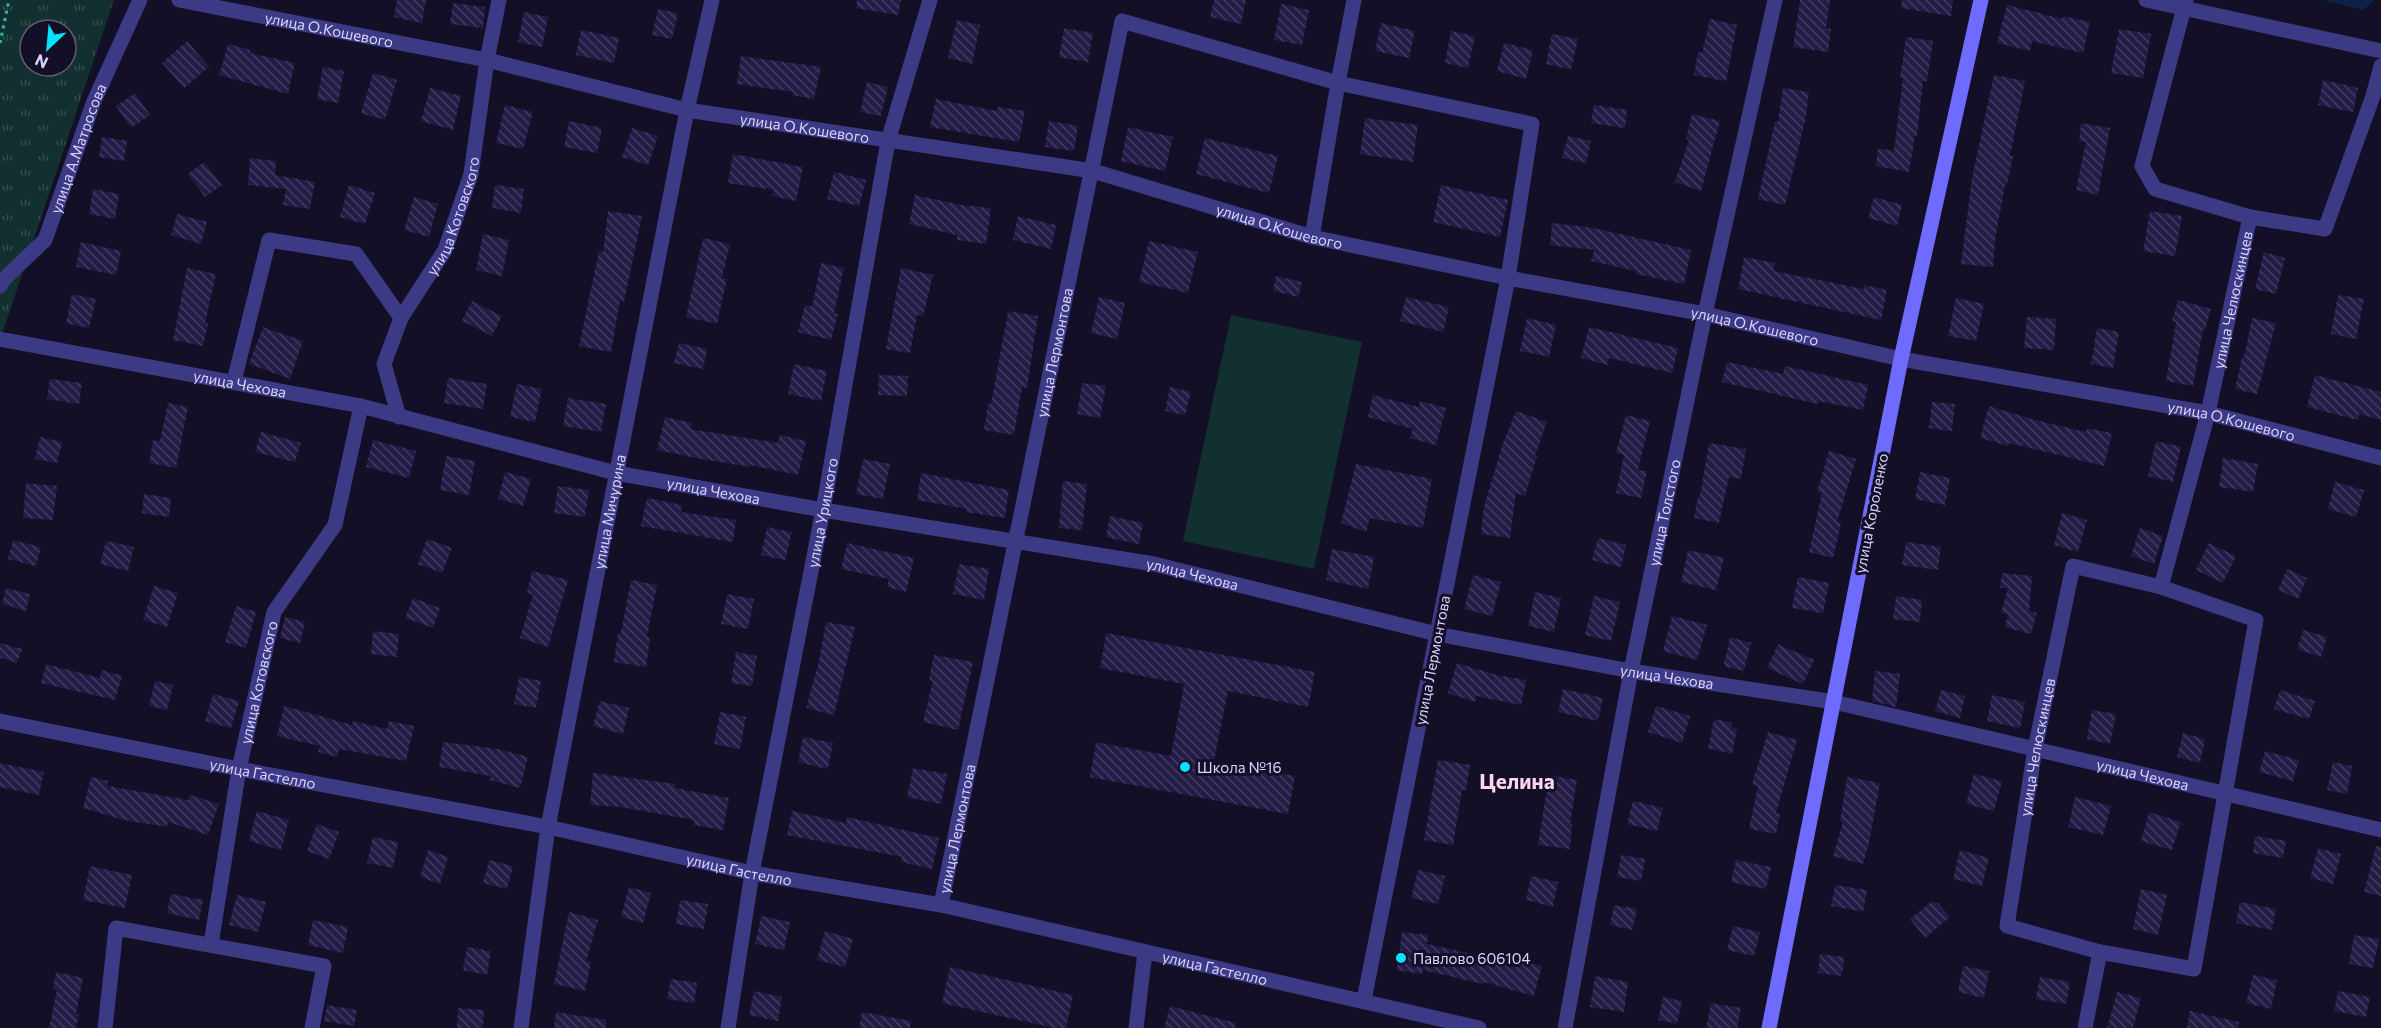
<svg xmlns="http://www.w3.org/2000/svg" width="2381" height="1028" viewBox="0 0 2381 1028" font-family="Commissioner,sans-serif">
<defs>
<pattern id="grass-tufts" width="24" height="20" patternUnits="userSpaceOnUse" patternTransform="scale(1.5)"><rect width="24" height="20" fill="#12302f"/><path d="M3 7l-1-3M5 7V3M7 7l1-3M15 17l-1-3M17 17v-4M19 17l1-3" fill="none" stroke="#344d4e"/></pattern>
<pattern id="building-back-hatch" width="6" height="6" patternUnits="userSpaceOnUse" patternTransform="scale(1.5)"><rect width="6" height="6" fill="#241b47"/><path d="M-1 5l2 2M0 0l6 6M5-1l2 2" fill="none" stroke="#433b63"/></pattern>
</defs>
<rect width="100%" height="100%" fill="#130f26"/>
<!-- grass -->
<path fill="url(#grass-tufts)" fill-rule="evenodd" d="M0,0H114L0,340ZM30,30H66V66H30Z"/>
<!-- pitch -->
<path fill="#12302f" d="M1231,315L1362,342L1314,569L1183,541Z"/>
<!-- water -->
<path fill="#0c2248" d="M2323,0H2375L2363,10Z"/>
<!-- building -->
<path fill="url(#building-back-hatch)" d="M397,0H426L422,23L394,17Z
M857,0H901L898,15L856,8Z
M1214,0H1246L1241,24L1210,17Z
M1800,0H1830L1826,28L1831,29L1828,52L1793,47Z
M1902,0H1953L1951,16L1901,8Z
M453,3L485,7L483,28L450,24Z
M1281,4L1309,10L1302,45L1274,40Z
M2007,5L2062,19L2063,16L2090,22L2083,53L2032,41L2030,51L1997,43Z
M658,9L678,13L672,39L652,35Z
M524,12L548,17L542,47L518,42Z
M1710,19L1737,25L1726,81L1694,75L1698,52L1702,53Z
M957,20L980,25L972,64L948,58Z
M1381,23L1415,31L1409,58L1375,51Z
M1064,28L1093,33L1088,62L1059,57Z
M2119,29L2151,34L2143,78L2111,73Z
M581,30L619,38L614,63L576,55Z
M1451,31L1475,36L1468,68L1445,63Z
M1552,34L1578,39L1571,70L1546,64Z
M1906,37L1933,41L1927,81H1923L1917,136H1915L1909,172L1876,166L1878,148L1894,151L1903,78H1900Z
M187,41L209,67L184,88L162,63Z
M1504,43L1533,50L1526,79L1497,71Z
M228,44L251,50L250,53L295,63L288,94L219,75Z
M741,56L821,67L814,99L792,95L793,92L737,84Z
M323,67L344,71L338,103L317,99Z
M373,73L397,80L385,120L361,113Z
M1994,75L2025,81L2010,156H2013L2007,185H2005L1995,240L1993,267L1961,264L1972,178Z
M2323,80L2358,88L2353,112L2318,105Z
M867,82L888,87L881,116L860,112Z
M430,88L461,96L453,130L421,121Z
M1783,88L1809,92L1806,117L1785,205L1758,199L1775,121L1778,122Z
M135,93L150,115L131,128L116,106Z
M936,99L997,111L998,107L1025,111L1019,142L930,127Z
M505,105L533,112L523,149L496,143Z
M1594,105L1627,110L1625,128L1591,123Z
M1692,114L1720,121L1701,191L1675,182L1689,140L1686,139Z
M1365,118L1418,125L1413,162L1360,154Z
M569,121L602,128L597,153L564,147Z
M1049,121L1078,126L1074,151L1045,147Z
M2081,123L2110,128L2098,195L2076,190L2086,142L2079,141Z
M1128,127L1173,137L1165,171L1121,161Z
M632,128L658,136L648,165L622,157Z
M1568,136L1591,141L1586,163L1562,158Z
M102,137L127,141L124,161L99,157Z
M1205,138L1278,156L1269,193L1196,174Z
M733,154L803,167L796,201L772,196L774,190L728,183Z
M250,158L276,161L275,175L315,182L310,209L283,205L286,189L248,185Z
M204,162L222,185L205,197L188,174Z
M834,172L866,180L859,206L827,199Z
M349,185L375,193L365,224L340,217Z
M495,185L524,189L521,213L492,208Z
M1441,185L1508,200L1500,237L1433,222Z
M93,189L119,194L115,219L89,214Z
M915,195L961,205L991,208L986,244L957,240V235L909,224Z
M414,197L438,204L429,237L404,230Z
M1874,197L1902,205L1897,226L1868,218Z
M608,211L642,216L624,302L620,301L611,352L579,346L599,251L603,252Z
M2150,211L2182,216L2175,256L2143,251Z
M177,214L207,222L201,244L171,235Z
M1018,216L1056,225L1051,249L1013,240Z
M1552,223L1593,228L1691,250L1684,284L1636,274V271L1591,261L1594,250L1550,245Z
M483,234L509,240L502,276L476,270Z
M703,238L730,244L722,278L727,279L717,324L686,317Z
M1149,241L1198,252L1188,293L1139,282Z
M81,242L121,251L116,275L76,267Z
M2264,252L2285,258L2276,294L2255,289Z
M1744,257L1775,263L1774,271L1864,289V285L1887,290L1881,320L1738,289Z
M821,263L844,268L834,313L838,314L831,340L798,332L805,305L812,307Z
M187,268L216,274L205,323L208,324L203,346L173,340Z
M901,268L933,275L923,316L917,315L910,353L886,349Z
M1276,276L1302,282L1298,297L1273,291Z
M72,294L96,299L89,328L66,323Z
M2338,295L2364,299L2356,339L2331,334Z
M1099,297L1125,303L1117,339L1091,333Z
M1406,297L1449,307L1443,332L1400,321Z
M1956,298L1984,304L1976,341L1948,336Z
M2178,300L2211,309L2205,330L2203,329L2193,386L2166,381L2176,322L2172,321Z
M472,301L502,316L492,336L462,321Z
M1008,311L1038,316L1027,388L1022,387L1014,435L984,430L988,404H991Z
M2027,317L2056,319L2054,350L2024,348Z
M1527,318L1556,325L1549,357L1520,351Z
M2252,318L2276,323L2257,394L2235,389L2242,357H2244Z
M263,327L303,341L290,379L249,364Z
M1589,327L1678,348L1672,373L1609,358L1608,365L1581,358Z
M2097,328L2119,332L2113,368L2091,364Z
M679,343L707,349L703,369L674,363Z
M1727,362L1783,374L1785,366L1868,385L1863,410L1818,401V404L1722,382Z
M794,364L827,371L821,401L788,394Z
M879,375L908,376L907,396L878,395Z
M2315,375L2381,392V420L2359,414L2358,420L2307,407Z
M448,378L487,384L483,409L444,403Z
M50,379L82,383L79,404L47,399Z
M1082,383L1106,386L1100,418L1077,414Z
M517,384L542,389L535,422L510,417Z
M1170,387L1191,392L1185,415L1165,411Z
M1373,395L1419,407L1420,401L1446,408L1436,445L1410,438L1413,429L1368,417Z
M568,398L606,404L601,432L563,426Z
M1932,402L1955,404L1952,431L1929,428Z
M168,403L188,407L176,468L149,463L153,440L160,441Z
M1989,406L2035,420L2086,432L2087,428L2112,433L2104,466L2009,443L2008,446L1980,438Z
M1516,411L1547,422L1535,456H1537L1525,496L1516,493L1510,538L1481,534L1484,506L1502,446Z
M1626,415L1650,421L1638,470L1647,471L1641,498L1616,493L1624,455L1616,453Z
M665,417L692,423L690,429L778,443L780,435L806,441L798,475L750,465V467L696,458L657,450Z
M261,432L301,443L295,462L255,452Z
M40,437L62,442L57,463L35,459Z
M373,440L416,451L409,478L366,467Z
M2156,441L2181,447L2173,482L2148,476Z
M1709,443L1746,449L1741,479L1729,477L1719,523L1694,518L1698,496L1700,497Z
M1829,451L1856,459L1837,522L1841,523L1833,558L1809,552L1822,493L1817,492Z
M446,456L475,461L469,495L440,490Z
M2223,458L2258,464L2253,492L2219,487Z
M863,459L890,464L883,499L856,494Z
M1356,464L1432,479L1423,528L1370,518L1366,532L1341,523Z
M505,472L531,479L523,506L498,499Z
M1920,472L1950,478L1945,505L1915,499Z
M921,473L1009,490L1005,518L966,512L967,509L917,500Z
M1063,481L1087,484L1082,530L1059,528Z
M2335,482L2364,490L2356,517L2328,509Z
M26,483L57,486L53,520L23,518Z
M558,486L589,490L585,517L554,513Z
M144,494L171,498L169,517L142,513Z
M647,498L682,505L681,512L736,520L733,542L641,526Z
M2062,513L2087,520L2078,552L2054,545Z
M1110,516L1143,523L1139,544L1106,537Z
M767,527L792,532L785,560L761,555Z
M2140,528L2163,536L2154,564L2131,556Z
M1598,538L1626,545L1621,567L1592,560Z
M427,539L452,548L442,573L418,564Z
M13,540L41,547L36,566L8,559Z
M106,541L134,547L128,571L100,564Z
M1906,542L1941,547L1938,570L1902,565Z
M847,543L914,558L906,592L887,587L889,579L841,569Z
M2209,543L2236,556L2223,583L2196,570Z
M1332,549L1374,557L1368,589L1326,580Z
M1688,550L1724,558L1716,590L1681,582Z
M959,564L989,569L984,600L953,594Z
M2287,569L2307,578L2298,599L2278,590Z
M532,571L568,580L548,647L520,638L533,595L527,593Z
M2002,573L2032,576L2029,611L2037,613L2031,634L2005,627L2008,614L2001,613L2008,588H2000Z
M1473,575L1501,582L1492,616L1464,609Z
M1798,577L1829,583L1823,613L1792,608Z
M631,580L657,585L647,637L650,638L646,667L614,662L618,633H621Z
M154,586L178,593L167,627L143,620Z
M6,588L30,594L26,611L2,604Z
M1535,592L1561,598L1554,632L1528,626Z
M727,594L754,599L748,629L721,624Z
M1594,596L1620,602L1611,641L1585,635Z
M1896,596L1922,600L1920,622L1893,619Z
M413,598L440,608L433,628L405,618Z
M236,606L256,612L246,648L225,642Z
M1672,616L1707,625L1697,660L1663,651Z
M285,617L305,622L300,643L280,638Z
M826,622L855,627L834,715L806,708L818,665Z
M2303,630L2327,637L2321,657L2297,649Z
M373,631L399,634L397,657L371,654Z
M1106,633L1315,672L1308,707L1228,691L1214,761L1295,776L1288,814L1090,777L1096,742L1171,756L1184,684L1100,668Z
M1730,637L1751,643L1744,671L1726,667L1724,664Z
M0,643L22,649L17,663L0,658Z
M1778,644L1814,660L1803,684L1767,668Z
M736,652L757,656L752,686L731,683Z
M934,655L973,662L958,730L923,722L933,681L929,680Z
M1457,663L1503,677V676L1526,680L1521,705L1476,696L1475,702L1448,693Z
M46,664L100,678L102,670L122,676L115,700L41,683Z
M1875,671L1900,674L1896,707L1872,701Z
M519,677L541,681L536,708L514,704Z
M155,681L173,685L167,710L149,706Z
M1563,689L1603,698L1598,721L1558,712Z
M1941,690L1965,696L1960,718L1935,711Z
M2280,690L2315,701L2309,719L2274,709Z
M213,694L239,701L231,728L205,721Z
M1992,695L2025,702L2020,728L1987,721Z
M600,701L629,708L623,734L593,726Z
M284,706L352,725L353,721L387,729L389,721L414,726L406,761L339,749L337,757L318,752L320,746L277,736Z
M1656,706L1690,716L1682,743L1648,732Z
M2092,710L2116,714L2110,744L2087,739Z
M720,712L746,717L740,749L714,744Z
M1714,719L1732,723L1731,727L1737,729L1732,754L1708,748Z
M1768,732L1797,740L1776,813L1780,814L1776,834L1749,829L1758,786L1752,784Z
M2183,733L2205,739L2200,763L2177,757Z
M803,737L833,743L828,769L798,762Z
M443,742L498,749L528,757L520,788L490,780L491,776L439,767Z
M2265,751L2299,760L2293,781L2259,772Z
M1438,760L1470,765L1466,790H1462L1453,845L1424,840Z
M2333,762L2352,766L2347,794L2327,790Z
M0,763L44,772L39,795L0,787Z
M913,768L947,774L941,804L907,797Z
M593,773L675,784V788L729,798L723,830L693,825L694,820L620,807L590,805Z
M1974,774L2002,781L1994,811L1966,804Z
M1549,775L1577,780L1570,824H1572L1570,849L1538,845Z
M91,777L108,781L107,786L188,800L190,795L219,804L208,835L168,822L167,827L124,820L83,808Z
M1847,777L1880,783L1869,843L1863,864L1833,856L1843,822L1840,821Z
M2075,797L2111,806L2103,835L2068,827Z
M1633,801L1663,808L1657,831L1627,824Z
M257,811L289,820L281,850L249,841Z
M792,811L846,823L847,817L939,838L932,869L901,862L902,857L787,835Z
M2149,812L2181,822L2172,850L2141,841Z
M317,824L339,832L329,859L307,851Z
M2255,836L2286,841L2283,858L2253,853Z
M373,837L398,842L393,868L367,863Z
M2376,846L2381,847V896L2364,892Z
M2318,848L2341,854L2333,884L2310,878Z
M428,850L448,857L440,884L420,877Z
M1960,850L1989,858L1982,886L1953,879Z
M1621,855L1645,859L1641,881L1617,877Z
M489,860L513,866L507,889L483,883Z
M1736,860L1771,867L1766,889L1731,882Z
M90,866L132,875L125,908L83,900Z
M1418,870L1445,876L1438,904L1411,898Z
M1531,876L1558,882L1553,907L1526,900Z
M1835,885L1867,890L1863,912L1831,906Z
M629,887L651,893L643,923L621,917Z
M2141,889L2167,895L2158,935L2133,929Z
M171,894L203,900L199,920L167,913Z
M237,895L266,902L258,932L229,925Z
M680,900L708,904L704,929L676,924Z
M1931,902L1938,903L1950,917L1925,938L1910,919Z
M2240,902L2276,909L2272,930L2236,923Z
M1614,905L1637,909L1632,930L1610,925Z
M569,912L598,920L586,961L591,962L585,991L554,984Z
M761,916L790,922L784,950L755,944Z
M313,920L348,927L343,953L308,945Z
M1733,926L1760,932L1754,956L1727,950Z
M825,931L853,939L845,967L817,960Z
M1402,932L1428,935L1427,944L1499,960L1501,955L1542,966L1534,996L1484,982L1483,984L1423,970L1422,974L1397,970Z
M2354,935L2379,939L2373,968L2349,964Z
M467,947L491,951L487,975L463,970Z
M1820,954L1844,957L1842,976L1818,973Z
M1963,966L1989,971L1984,998L1958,992Z
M950,967L1073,995L1066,1028H1054L942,1003Z
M56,972L83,978L76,1014H79L76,1028H49L57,990L53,989Z
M2253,975L2277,980L2271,1009L2246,1003Z
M1595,976L1628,982L1624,1012L1590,1007Z
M2040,977L2070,982L2066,1004L2036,999Z
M671,979L697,983L694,1003L667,999Z
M754,991L782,997L778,1021L749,1015Z
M2338,991L2370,997L2366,1017L2334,1011Z
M2117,992L2141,998L2133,1028H2107Z
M1663,997L1682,1001L1677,1024L1658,1020Z
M1711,1003L1741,1008L1737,1028H1706Z
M327,1005L357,1010L354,1026L324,1021Z
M1170,1006L1236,1023L1235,1028H1164Z
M458,1008L484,1010L483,1028H457Z
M2190,1011L2239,1022L2238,1028H2187Z
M556,1012L606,1020V1028H554Z
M862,1012L911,1021L910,1028H859Z"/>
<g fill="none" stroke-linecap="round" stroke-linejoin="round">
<!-- path -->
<path stroke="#2fb8b0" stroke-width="3" stroke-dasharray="3 4.5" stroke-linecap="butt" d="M0,43L9,0"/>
<!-- street -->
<g stroke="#3d3a85" stroke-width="15">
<path id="s1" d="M179,0L487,60L687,110L1093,171L1312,237L1508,278L1705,314L1901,359L2208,413L2381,458"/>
<path d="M1354,0L1338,83L1532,124L1508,278L1364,1000"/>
<path d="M2146,0L2381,51"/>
<path d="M2186,0L2142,166L2155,189L2250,217"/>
<path id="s2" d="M0,286L4,279L45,240L94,101L140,0"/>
<path id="s3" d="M0,339L361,406L616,473L823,510L1154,564L1437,634L1631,671L1834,702L2381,830"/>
<path d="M234,381L269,240L356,254L401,318"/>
<path id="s4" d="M399,417L384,364L401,318L445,250L471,174L487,60L499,0"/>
<path id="s5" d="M0,721L239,769L548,827L752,873L941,905L1479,1028"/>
<path id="s6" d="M941,905L1122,21L1338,83L1312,237"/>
<path id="s7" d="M211,944L239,769L274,612L335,525L361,406"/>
<path id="s8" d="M2100,952L2007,926L2035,749L2073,566L2161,587"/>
<path d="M105,1028L116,928L324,966L312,1028"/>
<path id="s9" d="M521,1028L548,827L687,110L712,0"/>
<path id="s10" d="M728,1028L752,873L823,510L888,141L930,0"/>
<path d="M1136,1028L1145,952"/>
<path id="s11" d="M1565,1028L1631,671L1705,314L1775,0"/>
<path id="s12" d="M2085,1028L2100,952L2194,969L2256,620L2161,587L2208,413L2250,217L2325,229L2373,96L2381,66"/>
</g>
<!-- secondary -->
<path stroke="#6f6bff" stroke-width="15" d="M1769,1028L1901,359L1981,0"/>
</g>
<!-- markers -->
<g fill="#00e5ff" stroke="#130f26" stroke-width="2">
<circle cx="1185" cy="767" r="6"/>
<circle cx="1401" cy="958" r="6"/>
</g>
<g text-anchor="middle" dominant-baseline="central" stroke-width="6" stroke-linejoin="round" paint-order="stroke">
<!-- street labels -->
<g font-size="15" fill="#d9d4ff" stroke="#130f26">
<text stroke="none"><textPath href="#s1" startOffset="153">улица О.Кошевого</textPath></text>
<text stroke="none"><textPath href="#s1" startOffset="639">улица О.Кошевого</textPath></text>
<text stroke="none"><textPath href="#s2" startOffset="162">улица А.Матросова</textPath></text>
<text stroke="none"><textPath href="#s4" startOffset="220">улица Котовского</textPath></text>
<text stroke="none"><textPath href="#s1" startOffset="1125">улица О.Кошевого</textPath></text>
<text stroke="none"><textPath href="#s12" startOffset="924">улица Челюскинцев</textPath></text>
<text stroke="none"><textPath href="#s1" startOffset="1611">улица О.Кошевого</textPath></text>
<text stroke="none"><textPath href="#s6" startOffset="564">улица Лермонтова</textPath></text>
<text stroke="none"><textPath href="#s3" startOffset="244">улица Чехова</textPath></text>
<text stroke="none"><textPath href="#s1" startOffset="2097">улица О.Кошевого</textPath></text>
<text stroke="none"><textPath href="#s3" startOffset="730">улица Чехова</textPath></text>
<text stroke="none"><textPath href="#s10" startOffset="524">улица Урицкого</textPath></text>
<text stroke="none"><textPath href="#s9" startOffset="524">улица Мичурина</textPath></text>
<text stroke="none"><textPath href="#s11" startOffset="525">улица Толстого</textPath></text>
<text transform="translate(1871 513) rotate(-79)">улица Короленко</text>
<text stroke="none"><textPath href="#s3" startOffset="1216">улица Чехова</textPath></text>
<text transform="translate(1432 660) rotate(-79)">улица Лермонтова</text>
<text stroke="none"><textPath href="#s3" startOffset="1702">улица Чехова</textPath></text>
<text stroke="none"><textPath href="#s7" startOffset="266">улица Котовского</textPath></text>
<text stroke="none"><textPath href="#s8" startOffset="278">улица Челюскинцев</textPath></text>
<text stroke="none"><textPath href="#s5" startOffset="268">улица Гастелло</textPath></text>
<text stroke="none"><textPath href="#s3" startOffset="2188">улица Чехова</textPath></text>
<text stroke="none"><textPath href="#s6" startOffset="78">улица Лермонтова</textPath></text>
<text stroke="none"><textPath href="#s5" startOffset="754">улица Гастелло</textPath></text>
<text stroke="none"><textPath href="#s5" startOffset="1240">улица Гастелло</textPath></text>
</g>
<!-- poi labels -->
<g font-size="15" fill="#d9d4ff" stroke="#130f26" text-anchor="start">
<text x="1197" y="767">Школа №16</text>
<text x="1413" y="958">Павлово 606104</text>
</g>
<!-- district labels -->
<g font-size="21" font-weight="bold" fill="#ffd6f0" stroke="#130f26">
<text x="1517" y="780">Целина</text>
</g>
</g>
<!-- north arrow -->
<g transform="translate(48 48) rotate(206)"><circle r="28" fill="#130f26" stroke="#625e7d" stroke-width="1.5"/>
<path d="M0-4.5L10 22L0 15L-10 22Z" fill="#00e5ff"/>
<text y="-9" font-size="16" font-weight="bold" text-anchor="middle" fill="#d9d4ff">N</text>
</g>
</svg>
